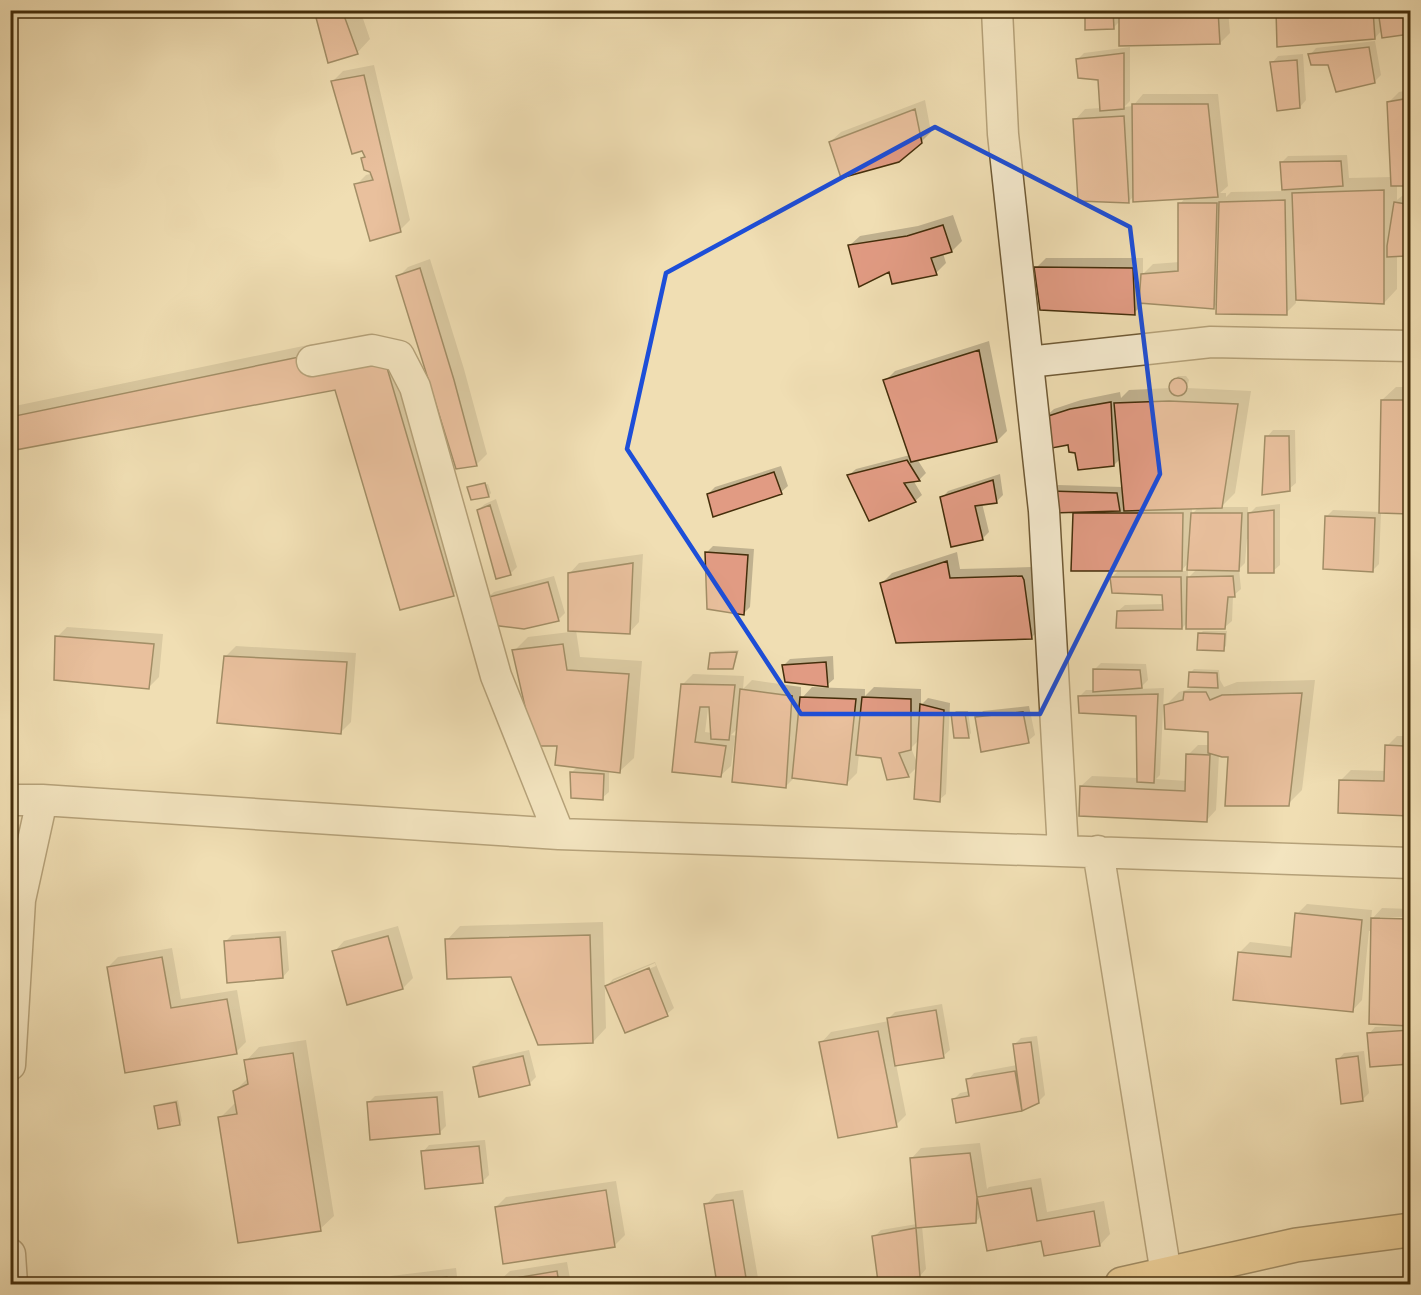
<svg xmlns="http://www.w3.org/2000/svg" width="1421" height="1295" viewBox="0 0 1421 1295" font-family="'Libre Bodoni',serif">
<rect width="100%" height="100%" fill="#f0deb3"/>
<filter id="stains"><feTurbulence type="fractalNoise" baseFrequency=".00333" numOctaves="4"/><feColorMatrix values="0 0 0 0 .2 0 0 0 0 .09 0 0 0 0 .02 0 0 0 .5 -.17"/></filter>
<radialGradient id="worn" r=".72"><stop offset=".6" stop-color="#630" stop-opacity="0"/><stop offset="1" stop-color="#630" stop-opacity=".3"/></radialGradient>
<!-- shadow -->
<path fill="#0003" fill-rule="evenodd" d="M316,10H360L370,39L357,53Z
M1087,10H1228L1230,33L1220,43L1120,21L1114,27Z
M1278,10H1410V32L1383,36L1382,30L1375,38Z
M1375,41L1381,75L1374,82L1310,55L1316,48Z
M1130,47V101L1124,107L1133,106L1143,94H1218L1228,186L1220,193H1226V197L1231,192L1284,191L1281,163L1288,156L1347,155L1349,178L1392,177L1389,102L1399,92L1410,90V184L1397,185V200L1402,196L1410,198V251L1406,255H1397V289L1384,303L1296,299V303L1286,313L1218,303L1214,307L1144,303L1134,313L1036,268L1046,258H1143V274L1153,264L1180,262V204L1186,197L1134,196L1128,202L1075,120L1085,109L1101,108L1099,78L1078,59L1084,53Z
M1303,54L1306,100L1300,107L1272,63L1278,56Z
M374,65L410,220L400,230L356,185L366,175L374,173L363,158L366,156L333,81L343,71Z
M925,100L931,132L921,142H830L841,132Z
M953,215L962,241L952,251L943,253L946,263L936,273L890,270L849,246L860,236L918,226Z
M430,259L464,369L487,454L477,464L398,277L408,267Z
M989,341L1007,431L997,441L917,459L926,473L920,479L913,480L922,495L915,501L869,519L849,475L856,469L910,455L885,381L895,371Z
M313,344L326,354L398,348L466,581L453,595L336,388L10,449V407Z
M1178,376H1186L1189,380L1187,388L1251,391L1235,493L1221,507H1248V515L1256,507L1280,504V565L1273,571L1249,539H1247L1245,563L1239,569L1241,589L1233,596L1232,621L1225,627L1188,622L1182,628L1118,611L1125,605L1164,604V593L1112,577L1119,570L1074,514L1078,511L1052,491L1058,485L1123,487L1121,458L1114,465L1076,452L1043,419L1054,409L1081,400L1120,392L1121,398L1129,390L1171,388V386ZM1199,507L1192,514V508ZM1189,562L1197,569L1188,578V571H1181Z
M1396,387H1410V512H1381L1379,564L1372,571L1326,517L1333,510L1381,512L1382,400Z
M1273,430H1295L1296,483L1289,489L1267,437Z
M781,466L788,486L781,492L708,494L715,487Z
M1000,474L1003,495L997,501L982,503L989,532L982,539L942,498L948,491Z
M488,484L491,493L489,496L469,488Z
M496,499L517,567L510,574L478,510L485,504Z
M713,546L754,549L750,607L743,614L706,553Z
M957,552L960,569L1032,567L1042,627L1032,637L882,583L892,573Z
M643,554L639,622L629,633L576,630L580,657L642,661L634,758L620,771L609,770V792L602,798L572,772L577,767L559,745L514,651L528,637L570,632L569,574L579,563Z
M554,576L565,613L558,620L487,598L494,592Z
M67,627L163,634L159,677L149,687L57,637Z
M1203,631H1227L1226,646L1223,649L1200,634Z
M236,646L356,653L351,722L341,732L226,656Z
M739,650L735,664L732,667L712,654L715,651Z
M833,656L834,679L827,685L783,666L790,659Z
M1101,663L1146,664L1148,680L1139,689L1164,688L1160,775L1156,779L1187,781L1188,755L1198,745H1210V731L1164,707L1179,692L1189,689L1192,686L1191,672L1194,669L1219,670L1220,680L1224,687L1237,682L1315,680L1302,790L1288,804L1230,755H1219L1216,810L1206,821L1081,786L1092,776L1138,778V715L1079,697L1086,690H1095L1094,670Z
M693,674L744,676L743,689L752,680L801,687V699L812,687L865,689V696L874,687L921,689V705L928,698L950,703L946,794L939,800L918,766L908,776L882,757L859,754L857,773L847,783L795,777L786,786L735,738L731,766L720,776L674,771L682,685ZM709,701L712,733L705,732ZM738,728V736L731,735ZM919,740L918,765L911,748Z
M1029,706L1035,735L1028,741L977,718L983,711Z
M1410,706V814L1340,812L1341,780L1351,770L1386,771L1387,746L1397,736H1406L1407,710Z
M956,711H968L971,733L969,736L953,714Z
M1307,904L1372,910L1371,920L1382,908L1410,909V917H1380V920H1410V1062L1371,1065L1369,1034L1375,1027L1394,1026L1372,931H1369L1362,1000L1352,1011L1239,953L1250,942L1293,947L1297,914Z
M603,922L606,1028L593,1042L512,976L447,940L460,926Z
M398,926L413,978L403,988L334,952L344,941Z
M286,931L289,970L283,977L225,942L232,935Z
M172,948L181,999L237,990L246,1042L236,1052L108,967L118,957Z
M655,962L674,1008L667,1014L607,986L613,979ZM655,963L656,966L613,984V981Z
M942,1004L950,1050L943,1056L896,1064L906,1115L896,1125L821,1043L831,1032L889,1021V1018L895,1012Z
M1037,1036L1045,1095L1038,1102L1021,1109L954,1099L960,1093L970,1091L968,1080L974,1073L1017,1065L1014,1045L1021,1038Z
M306,1040L334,1216L320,1229L220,1118L234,1104L237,1103L235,1091L248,1078L246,1061L259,1047Z
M529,1050L536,1077L529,1084L474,1068L481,1061Z
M1364,1051L1369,1093L1362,1100L1338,1060L1344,1053Z
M443,1091L446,1126L440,1132L368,1103L375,1096Z
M178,1100L182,1121L179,1124L156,1107L159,1104Z
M485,1140L489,1175L482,1182L423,1152L429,1145Z
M980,1143L987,1189L989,1187L1041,1178L1047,1212L1104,1201L1110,1234L1100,1245L1042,1239L982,1215L976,1222L922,1226L926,1269L920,1276L874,1237L881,1230L917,1224L911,1159L921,1148Z
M616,1181L625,1235L614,1246L496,1207L506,1197Z
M743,1190L759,1284H719L706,1205L716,1194Z
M567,1262L571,1284H500L499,1281L510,1271Z
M456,1268L458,1284H382L391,1276Z"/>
<!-- building -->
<path fill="#e19b83" stroke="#442e0b" stroke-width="1.5" d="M314,10H342L358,54L328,63Z
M1085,10H1113L1114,29L1085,30Z
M1119,10H1218L1220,44L1119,46Z
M1276,10H1373L1375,39L1277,47Z
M1378,10H1410V34L1382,38Z
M1369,47L1375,83L1336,92L1328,65H1311L1308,54Z
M1124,53V109L1100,111L1098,80L1078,78L1076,59Z
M1297,60L1300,108L1277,111L1270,62Z
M364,75L401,232L370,241L354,184L373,180L370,172L364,170L361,158L365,157L362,151L352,154L331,81Z
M1410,98V186H1391L1387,102Z
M1132,104H1208L1218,197L1133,202Z
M915,109L922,143L899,162L841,178L829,142Z
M1124,116L1129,203L1078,201L1073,119Z
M1341,161L1343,186L1282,190L1280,162Z
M1384,190V304L1296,300L1292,193Z
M1285,200L1287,315L1216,314L1219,202Z
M1394,202L1406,204L1405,238L1410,239V253L1406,256L1387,257V246Z
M1178,203H1217L1214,309L1139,303L1141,274L1178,271Z
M943,225L952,252L931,258L937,275L892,284L889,272L859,287L848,245L907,236Z
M1034,267L1133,268L1135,315L1040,310Z
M420,268L454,380L477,466L456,469L396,276Z
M979,350L997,442L911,462L883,380Z
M299,357L385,361L454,596L400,610L335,390L10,451V417Z
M1169 387a9 9 0 1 1 18 0a9 9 0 1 1-18 0Z
M1381,400H1410V514L1379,513Z
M1169,401L1238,404L1222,508L1124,511L1114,403Z
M1111,402L1114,466L1078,470L1075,453L1069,452L1068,445L1052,448L1042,418L1070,409Z
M1265,436H1289L1290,491L1262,495Z
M907,460L920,481L904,483L916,502L869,521L847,475Z
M774,472L782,494L713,517L707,494Z
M993,480L997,503L975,506L983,540L951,547L940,497Z
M485,483L489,497L471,500L467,487Z
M1050,491L1117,493L1120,511L1052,513Z
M490,505L511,575L496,579L477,510Z
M1274,510V573H1248V513Z
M1073,513H1183L1182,571H1071Z
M1191,513H1242L1239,571L1187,570Z
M1325,516L1375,518L1373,572L1323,569Z
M705,552L748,555L744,615L707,609Z
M947,561L950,578L1022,576L1024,580L1032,639L896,643L880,583Z
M633,563L630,634L568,631V573Z
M1233,576L1235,597H1228L1225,629H1186L1187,577Z
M1110,577H1181L1182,629L1116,628L1117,611L1163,610L1162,595L1112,593Z
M548,582L559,621L524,629L491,625L485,598Z
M1198,633L1225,634L1224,651L1197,650Z
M55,636L154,644L149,689L54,680Z
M563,644L567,670L629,674L620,773L555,765L557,746H534L512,650Z
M737,652L733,669H708L710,653Z
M224,656L347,662L341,734L217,723Z
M826,662L828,687L785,682L782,665Z
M1093,669L1140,670L1142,688L1093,692Z
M1189,672L1217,673L1218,688L1188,687Z
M681,684L735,685L729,740L711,739L709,707H700L695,742L726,746L721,777L672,772Z
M740,689L792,696L786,788L732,782Z
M1184,692H1206L1210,700L1222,695L1302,693L1289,806H1225L1228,757H1222L1208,753V732L1165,729L1164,705L1183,700Z
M1158,694L1154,783L1137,782L1136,716L1079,713L1078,696Z
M800,697L856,699L847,785L792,778Z
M862,697L911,699V750L899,753L909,777L887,780L881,758L856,755Z
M920,704L944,710L940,802L914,799Z
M1405,709H1410V816L1338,813L1339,780L1384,781L1385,745L1404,746Z
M1023,712L1029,743L981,752L975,717Z
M951,713H965L969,738H954Z
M1186,754L1210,755L1207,822L1079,816L1080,786L1185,791Z
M570,772L604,774L603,800L571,798Z
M1295,913L1362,920L1353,1012L1233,1000L1238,952L1291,957Z
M1371,918L1410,919V1026L1369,1024Z
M590,935L593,1043L538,1045L511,977L447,979L445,939Z
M388,936L403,989L347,1005L332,951Z
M280,937L283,978L227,983L224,941Z
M162,957L171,1008L227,999L237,1054L125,1073L107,967Z
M649,968L668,1016L625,1033L605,986Z
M936,1010L944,1058L895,1066L887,1018Z
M1410,1030V1064L1370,1067L1367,1033Z
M878,1031L897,1127L838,1138L819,1042Z
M1031,1042L1039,1103L1022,1111L1013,1044Z
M293,1053L321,1231L238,1243L218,1117L237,1114L233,1091L248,1084L244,1060Z
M523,1056L530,1085L479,1097L473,1067Z
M1358,1056L1363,1101L1341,1104L1336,1059Z
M1015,1071L1022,1111L956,1123L952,1099L969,1096L966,1079Z
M437,1097L440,1134L370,1140L367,1102Z
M176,1102L180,1125L158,1129L154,1106Z
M479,1146L483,1183L425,1189L421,1151Z
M970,1153L977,1197L976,1223L916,1228L910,1158Z
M1031,1188L1037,1221L1094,1211L1100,1246L1044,1256L1041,1241L987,1251L977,1197Z
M606,1190L615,1247L503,1264L495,1207Z
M733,1200L747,1284H717L704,1204Z
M916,1228L920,1277L878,1282L872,1236Z
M557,1271L559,1284H498V1281Z
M447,1277V1284H390Z"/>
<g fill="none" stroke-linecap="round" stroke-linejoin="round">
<defs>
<path id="minor" d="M997,10L1003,134L1044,511L1063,850
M312,361L372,350L399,356L415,387L496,676L559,834
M1028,362L1211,342L1410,346
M10,800H42L559,834L1410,863
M1098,851L1166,1274
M10,1065L20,900L42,800
M10,1254L12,1284"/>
<path id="major" d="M1122,1284L1296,1245L1410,1230"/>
</defs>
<!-- minor casing -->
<use href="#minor" stroke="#6f5a35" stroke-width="33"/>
<!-- major casing -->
<use href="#major" stroke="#442e0b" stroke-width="36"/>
<!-- minor -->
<use href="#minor" stroke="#f5eace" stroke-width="30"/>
<!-- major -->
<use href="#major" stroke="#e8bf7a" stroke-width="33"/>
</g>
<!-- marked area -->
<path d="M0 0H1421V1295H0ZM935,127L1130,227L1160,474L1040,714H801L627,449L666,273Z" fill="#f0deb3" fill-opacity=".55" fill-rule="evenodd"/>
<path fill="none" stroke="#1d4ed8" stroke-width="4.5" stroke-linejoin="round" d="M935,127L1130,227L1160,474L1040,714H801L627,449L666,273Z"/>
<!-- margin -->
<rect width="1421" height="1295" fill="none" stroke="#f0deb3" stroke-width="36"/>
<rect x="12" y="12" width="1397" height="1271" fill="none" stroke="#442e0b" stroke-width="3"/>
<rect x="18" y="18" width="1385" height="1259" fill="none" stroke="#442e0b" stroke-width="1.5"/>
<rect width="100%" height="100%" filter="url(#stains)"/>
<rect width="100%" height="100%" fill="url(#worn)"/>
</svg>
